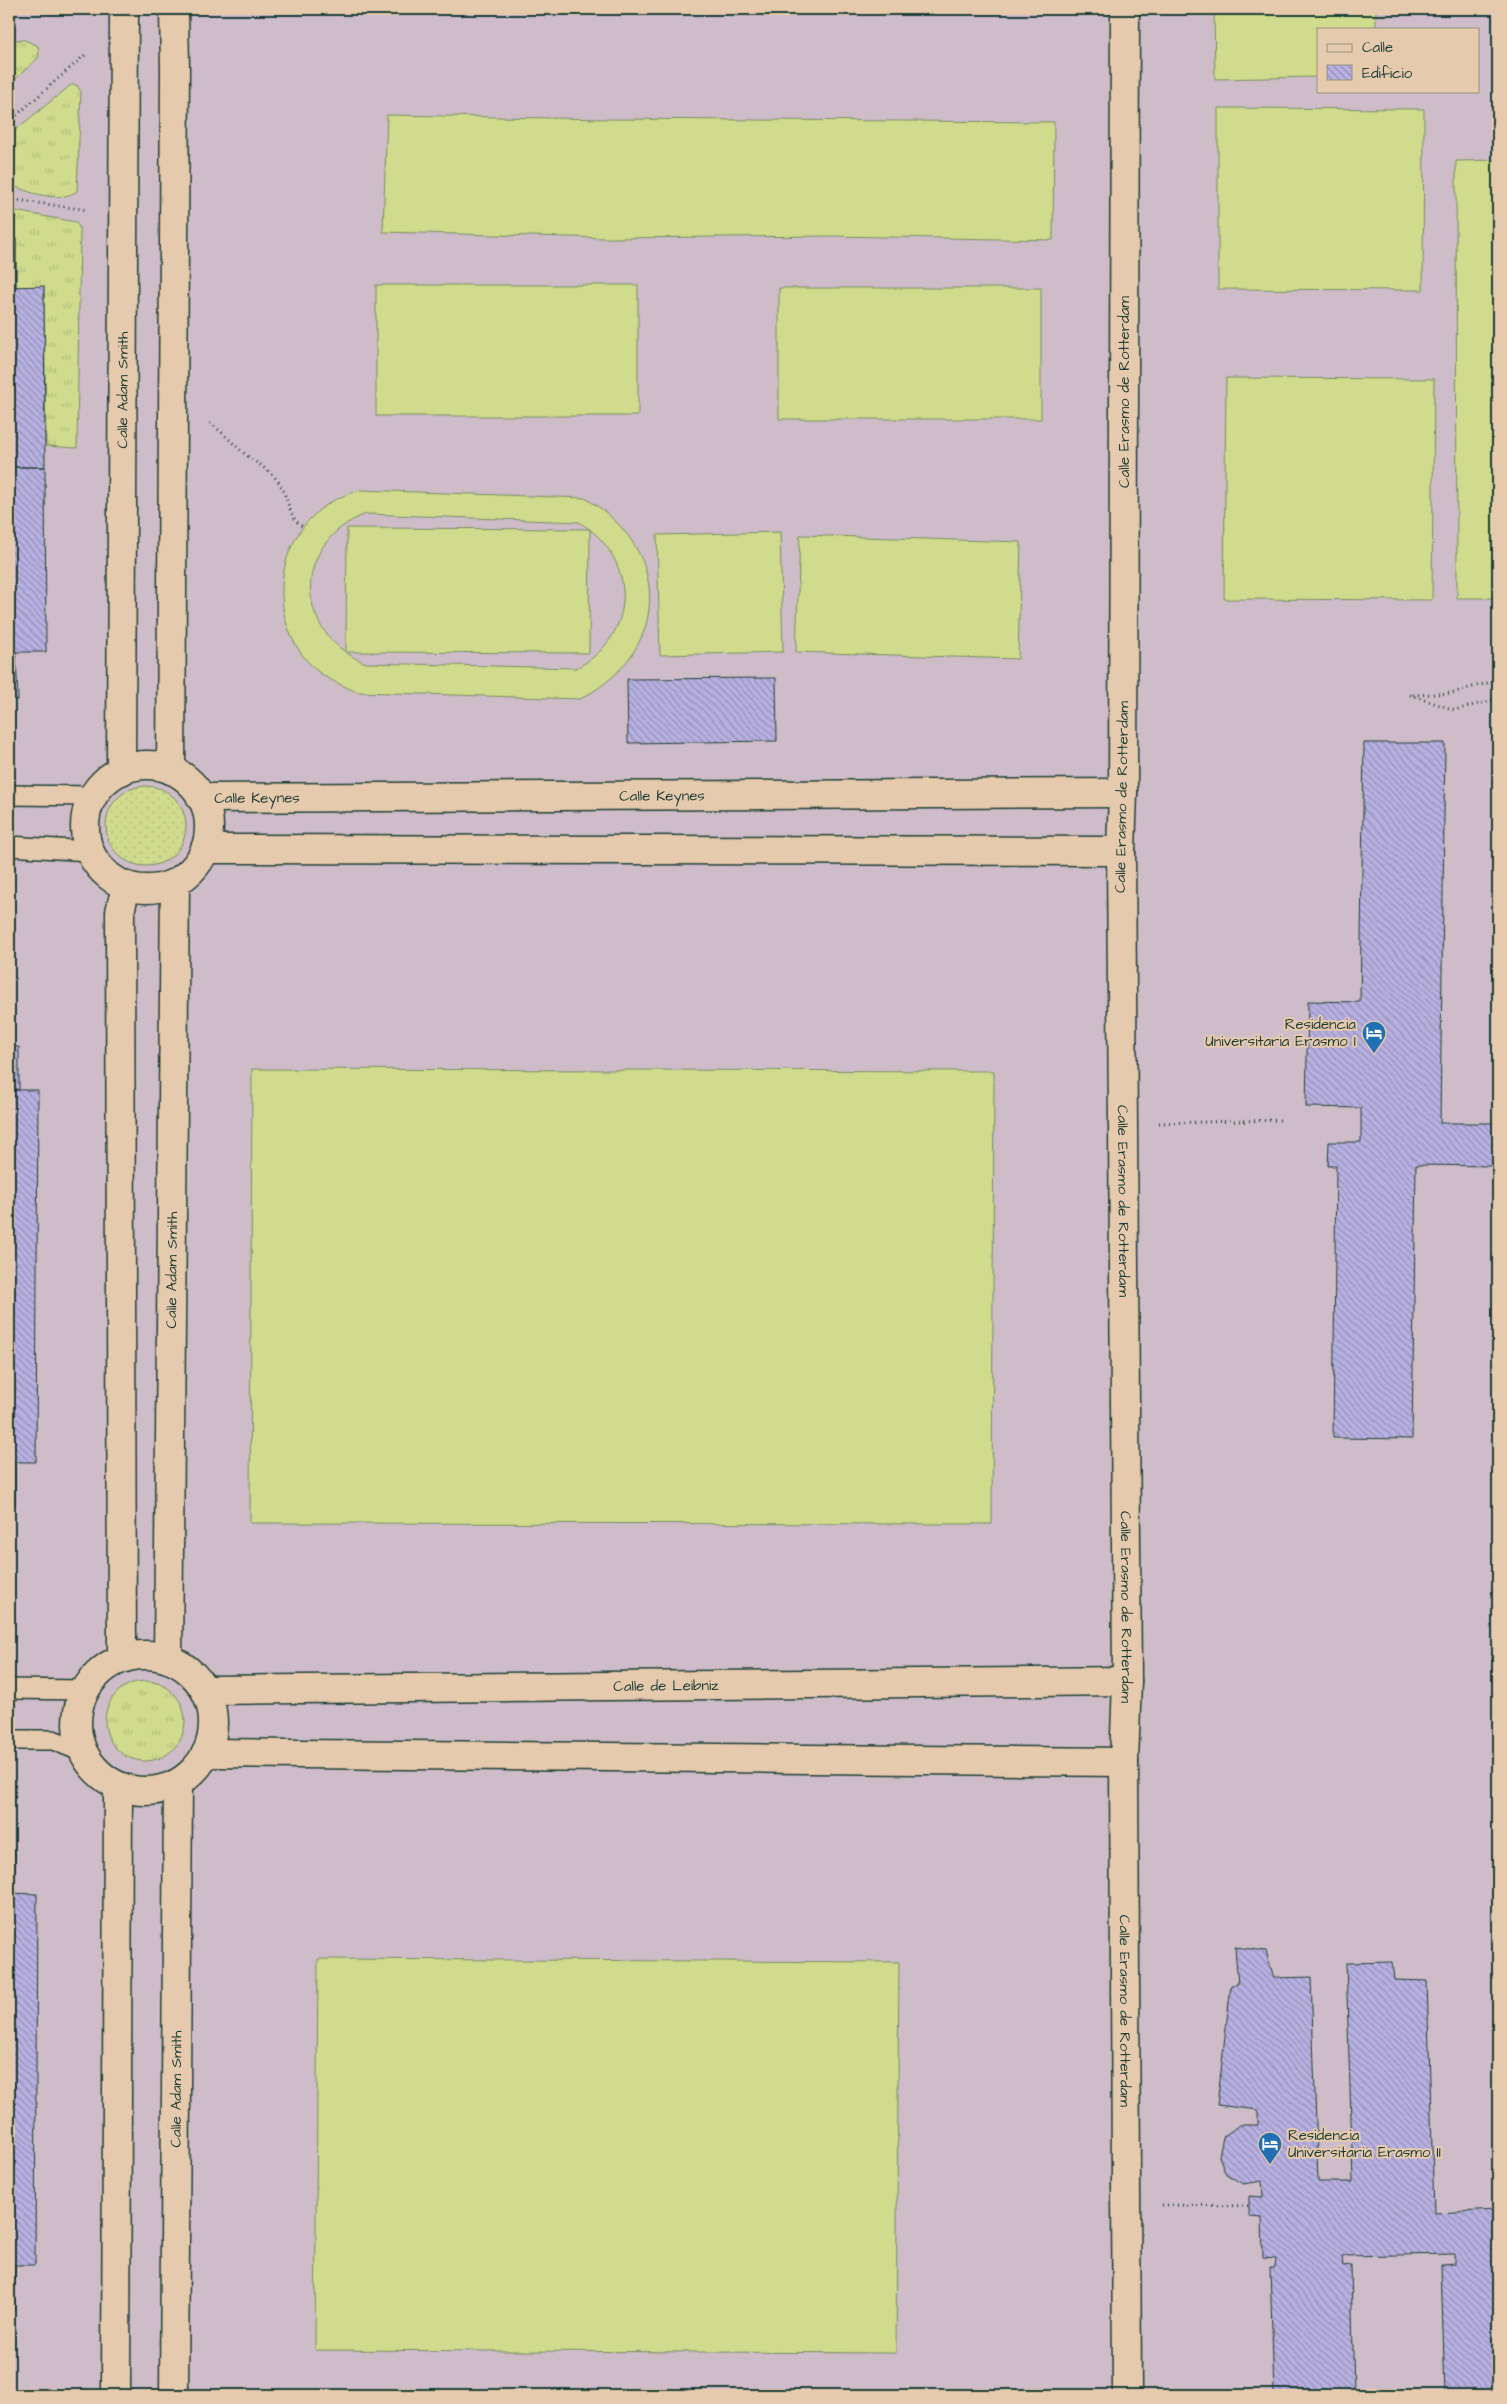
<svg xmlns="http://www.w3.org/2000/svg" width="1507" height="2404" viewBox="0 0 1507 2404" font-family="'Architects Daughter',sans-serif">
<defs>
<pattern id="grass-tufts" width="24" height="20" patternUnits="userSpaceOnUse" patternTransform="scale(1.25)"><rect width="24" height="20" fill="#d0db8e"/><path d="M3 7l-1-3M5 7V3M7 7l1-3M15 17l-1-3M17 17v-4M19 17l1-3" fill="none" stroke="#b2bd7b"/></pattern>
<pattern id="garden-dots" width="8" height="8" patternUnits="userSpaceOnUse" patternTransform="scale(1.25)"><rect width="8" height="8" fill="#d0db8e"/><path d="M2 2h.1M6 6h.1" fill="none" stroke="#b2bd7b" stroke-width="1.8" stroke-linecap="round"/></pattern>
<pattern id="building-back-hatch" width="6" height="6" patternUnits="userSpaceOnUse" patternTransform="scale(1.25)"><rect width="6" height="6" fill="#b8b0e1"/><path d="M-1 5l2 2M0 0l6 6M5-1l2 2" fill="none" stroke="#9590b7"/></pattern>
</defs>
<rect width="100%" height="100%" fill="#d8c2bd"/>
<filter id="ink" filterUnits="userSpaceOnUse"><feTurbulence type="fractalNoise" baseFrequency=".02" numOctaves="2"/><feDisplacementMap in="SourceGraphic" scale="10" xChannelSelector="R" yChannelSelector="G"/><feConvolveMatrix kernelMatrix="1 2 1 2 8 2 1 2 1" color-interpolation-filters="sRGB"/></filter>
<g filter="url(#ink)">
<!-- built -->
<path fill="#cebdc8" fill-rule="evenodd" d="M9,9H1498V2395H9ZM1318,29H1478V91H1318Z"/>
<!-- grass -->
<path fill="url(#grass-tufts)" stroke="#788c61" d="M9,40H25L38,46L39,57L9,85Z
M71,85H77L81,92L77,191C58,204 28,192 9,184V135Z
M9,210L76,222L80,229L77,448L46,446L44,287H16V239H9Z
M105 1721a40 40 0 1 1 80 0a40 40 0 1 1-80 0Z"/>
<!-- garden -->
<path fill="url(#garden-dots)" stroke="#788c61" d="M106 826a40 40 0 1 1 80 0a40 40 0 1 1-80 0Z"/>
<!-- pitch -->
<path fill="#d0db8e" stroke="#788c61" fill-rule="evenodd" d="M1214,9H1376V29H1318V77L1215,79Z
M1218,108L1424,109L1423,290L1218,289Z
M387,115L607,119L1054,122L1053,240L831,236L607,238L383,232Z
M1498,160V598H1457L1456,161Z
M376,285H638V416H376Z
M779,288H1041V419H779Z
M1226,378L1434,379L1432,600L1224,599Z
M360,490L585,498C673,550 671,652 580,699L358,692C343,686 328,680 315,669C267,625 272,543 325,506C336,498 348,494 360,490ZM366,514L579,522C638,557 639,637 576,668L366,663C293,634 291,542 366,514Z
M347,528L590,529L589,653L346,652Z
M780,532L783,652L660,655L657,535Z
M800,535L1021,542L1018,659L796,652Z
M252,1069L994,1071L992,1524L250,1523Z
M318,1959L899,1962L896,2353L315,2350Z"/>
<!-- building -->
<path fill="url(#building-back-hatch)" stroke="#1f3d34" d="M9,239H16V287H9Z
M44,286L45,467H9V287Z
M9,467H45L46,652H9Z
M9,652H16L18,700L9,699Z
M776,678L777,741L628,743L627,679Z
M1364,743H1445L1440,1123H1498V1166L1416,1165L1412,1439L1333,1438L1336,1166H1328L1329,1142H1361V1108L1306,1107L1308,1001L1360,1002Z
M9,1047H19V1090H9Z
M9,1090H38L36,1462H9Z
M9,1462H15V1505H9Z
M9,1852H15V1893H9Z
M9,1893L37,1894L35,2265H9Z
M1235,1947L1266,1951L1274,1978L1311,1977L1318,2182H1353L1346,1963L1392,1962L1394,1980L1427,1981L1434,2213L1498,2210V2395H1445L1441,2265L1454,2264V2254L1342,2256L1343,2267L1351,2266L1354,2395H1274L1270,2268H1275L1276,2259L1263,2258L1262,2217L1249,2216V2196L1263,2197L1262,2181L1243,2184L1226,2174L1219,2156L1223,2137L1239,2125H1258V2110L1217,2105L1231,1985L1238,1984Z
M9,2265H15L14,2312H9Z"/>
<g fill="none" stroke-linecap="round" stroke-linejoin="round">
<defs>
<path id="lane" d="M9,795L93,796
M9,846L89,851
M9,1689L85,1690
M9,1740H53L83,1752"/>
<g id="street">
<path id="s1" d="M1125,9L1123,793L1121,851L1127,1681L1124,1762L1127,2395"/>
<circle cx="147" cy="827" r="62"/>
<path d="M171,770L175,69L174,9"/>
<path id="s2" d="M121,771L124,9"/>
<path id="s3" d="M201,798L1123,793"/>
<path d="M205,849L1121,851"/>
<circle cx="145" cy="1723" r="68"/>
<path d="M122,1659L120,912L126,886"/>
<path id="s4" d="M168,1659L175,883"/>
<path id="s5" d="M205,1690L1127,1681"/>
<path d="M206,1753L1124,1762"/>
<path d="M116,2395L118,1789"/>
<path id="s6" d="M174,2395L178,1783"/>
</g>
</defs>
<!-- lane casing -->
<use href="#lane" stroke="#1f3d34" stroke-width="22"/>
<!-- street casing -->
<use href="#street" stroke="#1f3d34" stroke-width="31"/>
<!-- path -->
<path stroke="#1f3d34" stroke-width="3" stroke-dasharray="1 4" stroke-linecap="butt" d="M9,122L86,54
M9,199L88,210
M210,423C223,432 233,444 245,454C257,464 271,470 280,484C289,499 288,517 303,527
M1410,695L1455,710L1498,699
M1413,695L1452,693L1498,680
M1159,1123L1283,1120
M1162,2205L1249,2206"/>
<!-- lane -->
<use href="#lane" stroke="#e6caad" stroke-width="19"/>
<!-- street -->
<use href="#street" stroke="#e6caad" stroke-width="28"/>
</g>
</g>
<!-- icons -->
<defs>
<symbol id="hotel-pin" viewBox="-11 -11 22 30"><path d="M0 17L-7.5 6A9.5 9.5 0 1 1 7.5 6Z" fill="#1f6fb2" stroke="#e6caad"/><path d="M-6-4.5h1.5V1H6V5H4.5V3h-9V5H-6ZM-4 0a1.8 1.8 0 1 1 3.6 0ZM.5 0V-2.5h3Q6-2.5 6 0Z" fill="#fff"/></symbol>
</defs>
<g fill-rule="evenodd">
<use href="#hotel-pin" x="1360" y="1019" width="28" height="38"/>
<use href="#hotel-pin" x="1256" y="2130" width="28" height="38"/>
</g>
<g text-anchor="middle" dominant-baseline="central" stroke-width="4" stroke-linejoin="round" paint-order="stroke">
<!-- street labels -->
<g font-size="15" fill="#1f3d34" stroke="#e6caad">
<text stroke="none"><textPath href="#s2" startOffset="381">Calle Adam Smith</textPath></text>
<text transform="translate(1124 392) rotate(-90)">Calle Erasmo de Rotterdam</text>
<text stroke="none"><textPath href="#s3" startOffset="461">Calle Keynes</textPath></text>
<text stroke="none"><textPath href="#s3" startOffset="56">Calle Keynes</textPath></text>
<text transform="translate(1122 797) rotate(-89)">Calle Erasmo de Rotterdam</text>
<text stroke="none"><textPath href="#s1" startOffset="1192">Calle Erasmo de Rotterdam</textPath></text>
<text stroke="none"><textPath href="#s4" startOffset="389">Calle Adam Smith</textPath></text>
<text stroke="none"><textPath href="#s1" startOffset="1598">Calle Erasmo de Rotterdam</textPath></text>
<text stroke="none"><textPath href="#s5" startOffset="461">Calle de Leibniz</textPath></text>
<text stroke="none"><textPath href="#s1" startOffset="2002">Calle Erasmo de Rotterdam</textPath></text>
<text stroke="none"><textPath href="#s6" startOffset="306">Calle Adam Smith</textPath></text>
</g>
<!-- poi labels -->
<g font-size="15" fill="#1f3d34" stroke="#e6caad" text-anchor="end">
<text x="1356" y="1024">Residencia<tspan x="1356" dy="17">Universitaria Erasmo I</tspan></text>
<text x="1288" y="2135" text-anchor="start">Residencia<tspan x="1288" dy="17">Universitaria Erasmo II</tspan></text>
</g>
</g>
<!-- margin -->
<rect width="1507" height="2404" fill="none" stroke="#e6caad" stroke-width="30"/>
<rect x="15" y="15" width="1477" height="2374" fill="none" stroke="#1f3d34" stroke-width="2" filter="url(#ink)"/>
<!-- legend -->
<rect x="1317" y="28" width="162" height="65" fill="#e6caad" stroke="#96927d"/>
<rect x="1327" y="44" width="25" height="8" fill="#e6caad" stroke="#96927d"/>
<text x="1362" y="52" font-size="15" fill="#1f3d34">Calle</text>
<rect x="1327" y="65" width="25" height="15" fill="url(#building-back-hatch)" stroke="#96927d"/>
<text x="1362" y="78" font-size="15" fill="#1f3d34">Edificio</text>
</svg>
